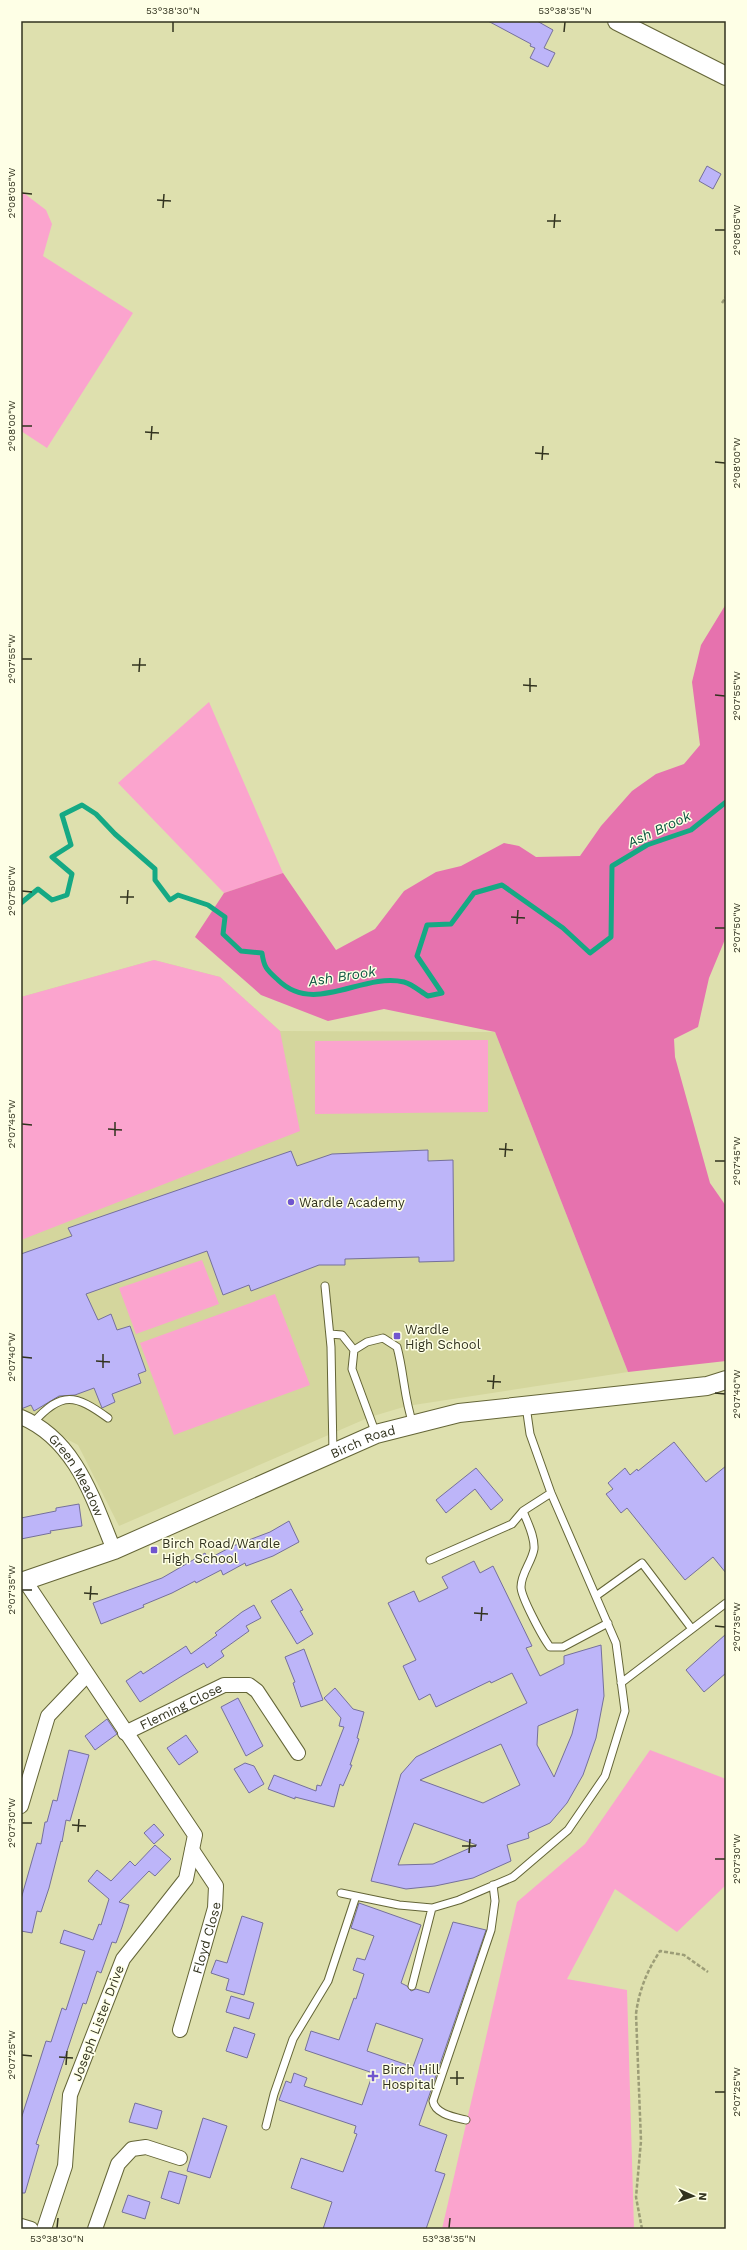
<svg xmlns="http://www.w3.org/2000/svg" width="747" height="2250" viewBox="0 0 747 2250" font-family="'Work Sans',sans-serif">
<rect width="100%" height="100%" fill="#dee0ae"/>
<!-- built -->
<path fill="#d4d69d" d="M154,960L220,977L280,1031L495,1032L628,1372L407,1406L370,1417L119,1526L78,1445L21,1415V997Z"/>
<!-- green -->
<path fill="#fba4ce" d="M21,191L46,210L52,224L43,256L133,313L47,448L21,431Z
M209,702L283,873L224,893L118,783Z
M154,960L220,977L280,1031L300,1131L21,1240V997Z
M488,1040V1112L315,1114V1041Z
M202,1260L219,1304L136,1334L119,1288Z
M275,1294L310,1385L174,1435L140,1343Z
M650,1750L726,1779V1885L677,1932L615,1889L567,1979L627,1990L634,2229H442L517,1902L585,1844Z"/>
<!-- forest -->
<path fill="#e672ae" d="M726,604V937L709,978L698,1027L674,1039L675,1057L710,1183L726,1206V1361L628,1372L495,1032L384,1009L328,1021L261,995L195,937L224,893L283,873L336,950L375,929L404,891L436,872L461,866L504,843L519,846L536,857L580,856L601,826L632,791L656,774L684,764L700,745L692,682L701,645Z"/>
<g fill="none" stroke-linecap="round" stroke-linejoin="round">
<!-- stream -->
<path stroke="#15a984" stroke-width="5" d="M21,903L38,889L52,900L67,895L72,874L52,857L71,845L62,815L82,805L96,814L115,834L155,869V880L170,900L178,895L208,905L225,917L223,934L241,951L262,953C264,968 267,970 278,980C315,1016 362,972 404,982C412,984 421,992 428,996L442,993L417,956L427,925L451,924L474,893L502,885L563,928L590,953L611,937L612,866L647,845L691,830L726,802"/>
</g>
<!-- building -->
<path fill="#bdb5f9" stroke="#75709b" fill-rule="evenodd" d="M488,21H537L553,30L544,48L555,53L548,67L530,58L535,48L530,46L531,44Z
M707,166L721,174L713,189L699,181Z
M428,1150V1161L453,1160L454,1261L419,1262V1257L345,1259V1265H319L251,1291L249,1285L223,1295L207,1251L86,1294L98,1320L111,1314L117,1330L130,1326L146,1371L138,1374L141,1383L112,1394L115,1402L102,1408L94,1388L75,1395L59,1396L34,1411L31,1405L21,1409V1254L72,1236L68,1228L291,1151L297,1166L332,1154Z
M674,1442L706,1482L726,1466V1573L713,1557L685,1580L627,1508L621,1513L606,1494L613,1489L608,1483L625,1468L630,1475L637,1469L638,1471Z
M476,1468L503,1500L491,1510L475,1489L446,1513L436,1500Z
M79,1504L82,1526L50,1531L51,1533L21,1539V1518L56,1511V1508Z
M289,1521L299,1542L273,1556L246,1566L245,1563L223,1575L221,1570L196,1583L195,1581L172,1593L143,1605L144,1607L101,1624L93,1603L162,1578L205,1553L208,1559L233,1546L270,1532Z
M474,1561L480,1573L493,1566L532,1646L526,1648L540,1676L564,1664V1656L601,1645L604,1696L596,1738L583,1775L567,1803L550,1823L528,1833L529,1838L507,1845L511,1861L473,1878L435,1886L406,1889L371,1881L401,1774L416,1757L527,1703L512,1673L491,1683L490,1681L436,1707L430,1694L419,1700L403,1666L416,1660L388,1603L414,1591L419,1602L448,1588L442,1577ZM578,1709L572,1734L554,1777L537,1745L538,1726ZM501,1744L520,1785L483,1803L420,1780ZM414,1823L477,1845L433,1864L398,1865Z
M291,1589L303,1610L300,1611L313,1634L297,1644L271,1601Z
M254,1605L261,1618L246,1626L249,1631L221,1651L224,1656L207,1668L204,1663L182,1676L140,1702L126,1681L141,1671L143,1674L186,1646L191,1654L217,1635L215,1633L242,1612Z
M726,1634V1673L704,1692L686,1670Z
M304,1649L323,1700L301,1707L293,1683L295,1682L285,1657Z
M335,1688L353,1709L364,1712L357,1738L359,1739L350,1765H352L343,1786L340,1784L334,1807L295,1797V1799L268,1789L274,1775L316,1791L317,1785L321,1786L344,1727L339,1726L341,1718L324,1698Z
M238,1698L263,1746L246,1756L221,1707Z
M107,1719L117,1734L95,1750L85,1736Z
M186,1735L198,1752L179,1765L167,1748Z
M69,1750L89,1755L70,1821L66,1820L62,1842L61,1841L49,1888L41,1912L37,1911L32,1933L21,1931V1899L37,1843L41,1844L45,1822H47L53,1800L57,1801Z
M245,1763L254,1766L264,1784L249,1793L234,1769Z
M154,1824L164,1835L154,1844L144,1833Z
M155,1845L171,1859L155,1876L149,1871L119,1902L129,1905L122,1927L116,1943L112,1942L101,1973L97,1971L86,2004L83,2003L36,2144L39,2145L25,2193H21V2119L46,2041L51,2042L62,2008L66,2010L85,1951L60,1943L64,1930L93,1940L99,1924L101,1925L109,1899L88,1881L97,1870L111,1881L130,1861L135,1866Z
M359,1903L421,1925L401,1983L407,1986L411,1991L416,1989L429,1993L453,1922L486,1930L419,2125L447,2135L435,2171L445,2174L426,2229H323L332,2202L291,2188L301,2158L343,2172L357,2134L354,2133L356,2126L279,2100L286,2081L291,2083L294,2073L307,2078L304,2086L362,2105L373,2073L305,2050L311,2031L339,2040L354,1998L356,1999L364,1974L353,1970L357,1958L365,1960L374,1936L351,1928ZM376,2023L423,2039L413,2067L367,2051Z
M242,1916L263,1923L244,1995L226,1990L229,1979L211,1973L216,1960L227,1963Z
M231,1996L254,2003L249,2019L226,2012Z
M234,2027L255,2034L247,2058L226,2051Z
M135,2103L162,2111L157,2129L129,2122Z
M203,2118L227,2126L210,2178L187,2171Z
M169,2171L187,2176L179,2204L161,2198Z
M128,2195L150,2202L145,2219L122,2212Z"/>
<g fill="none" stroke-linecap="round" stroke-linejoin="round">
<defs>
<path id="service" d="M325,1286L331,1347L333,1453
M330,1334L342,1335L354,1350
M33,1423C62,1390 76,1395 108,1418
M376,1434L352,1369L354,1350L367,1342L383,1338L397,1347C404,1372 404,1399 413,1424
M523,1511C527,1522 535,1536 534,1549C532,1562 521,1573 521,1587C521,1597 543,1638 550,1647H563L608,1623
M430,1560L512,1524L523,1511L551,1493
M596,1596L642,1563L692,1629L621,1683
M692,1629L726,1603
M341,1893L399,1905L432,1908L459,1900L513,1877L568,1830L605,1776L625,1711L616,1643L551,1493L530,1434L526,1406
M412,1986L432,1908
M466,2120C454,2117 435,2114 433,2101L491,1930L495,1901L493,1885
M266,2126L274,2094L293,2039L328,1981L356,1896"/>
<g id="minor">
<path id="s1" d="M21,1417C76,1440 93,1499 114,1550"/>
<path d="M25,1581L195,1835L186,1879L123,1959L70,2095L65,2166L44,2229"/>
<path id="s2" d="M125,1733L224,1685H249L257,1691L298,1753"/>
<path d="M21,1806L48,1716L87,1675"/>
<path id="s3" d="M180,2030L215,1908L216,1886L192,1850"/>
<path d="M21,2226L31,2229"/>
<path d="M95,2229L118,2164L132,2149L146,2147L180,2158"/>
</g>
<g id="tertiary">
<path d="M617,21L726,76"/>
<path id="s4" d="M21,1582L114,1550L376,1434L459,1413L707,1386L726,1380"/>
</g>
</defs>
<!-- service casing -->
<use href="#service" stroke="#646537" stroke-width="9"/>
<!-- minor casing -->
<use href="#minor" stroke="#646537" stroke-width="16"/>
<!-- tertiary casing -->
<use href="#tertiary" stroke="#646537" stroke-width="20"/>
<!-- path -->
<path stroke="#9c9d77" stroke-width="2.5" stroke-dasharray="4 2" stroke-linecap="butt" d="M722,303L726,297
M642,2229L636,2197L641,2141L636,2014C639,1990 647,1971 660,1951L684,1955L708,1972"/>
<!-- service -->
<use href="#service" stroke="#fff" stroke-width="7"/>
<!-- minor -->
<use href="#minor" stroke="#fff" stroke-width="14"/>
<!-- tertiary -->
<use href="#tertiary" stroke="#fff" stroke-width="18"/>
</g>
<!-- ticks -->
<path fill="none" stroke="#32331f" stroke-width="1.5" d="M173,32V22M564,32L565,22M22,193L32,194M157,200L171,201M163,208L164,194M547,221H561M554,228L555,214M715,230H725M22,426H32M145,432L159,433M151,440L152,426M535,453L549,454M542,460L543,446M715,462L725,463M22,659H32M132,665H146M139,672L140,658M523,685L537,686M530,692V678M715,695L725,696M22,891L32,892M120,897H134M127,904L128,890M511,917L525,918M517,924L518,910M715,928H725M22,1124L32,1125M108,1129L122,1130M115,1136V1122M499,1149L513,1150M505,1157L506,1143M715,1161H725M22,1357L32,1358M96,1361L110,1362M103,1368V1354M487,1381L501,1382M493,1389L494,1375M715,1393L725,1394M22,1590H32M84,1593L98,1594M90,1600L91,1586M474,1613L488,1614M481,1621L482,1607M715,1626L725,1627M22,1823H32M72,1825L86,1826M78,1832L79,1819M462,1846H476M469,1853L470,1839M715,1859H725M22,2055L32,2056M59,2057L73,2058M66,2065L67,2051M450,2078H464M457,2085V2071M715,2092H725M57,2228L58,2218M449,2228L450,2218"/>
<!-- markers -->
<g fill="#7055ce" stroke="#feffe6" stroke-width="1.5">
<circle cx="291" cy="1202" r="4"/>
<rect x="393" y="1332" width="8" height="8" rx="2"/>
<rect x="150" y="1546" width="8" height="8" rx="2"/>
<path d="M371 2070h4v4h4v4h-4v4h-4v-4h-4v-4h4z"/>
</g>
<g text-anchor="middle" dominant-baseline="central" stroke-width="3" stroke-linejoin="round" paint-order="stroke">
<!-- poi labels -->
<g font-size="13" fill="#32331f" stroke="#feffe6" text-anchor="start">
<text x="299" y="1202">Wardle Academy</text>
<text x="405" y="1329">Wardle<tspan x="405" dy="15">High School</tspan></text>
<text x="162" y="1543">Birch Road/Wardle<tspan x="162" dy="15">High School</tspan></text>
<text x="382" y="2069">Birch Hill<tspan x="382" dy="15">Hospital</tspan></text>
</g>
<!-- street labels -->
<g font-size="13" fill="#32331f" stroke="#feffe6">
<text stroke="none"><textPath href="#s4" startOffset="370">Birch Road</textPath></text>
<text stroke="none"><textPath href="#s1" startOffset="83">Green Meadow</textPath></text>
<text stroke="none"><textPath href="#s2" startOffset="62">Fleming Close</textPath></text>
<text stroke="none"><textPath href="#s3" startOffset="96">Floyd Close</textPath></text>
<text transform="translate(98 2023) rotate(-69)">Joseph Lister Drive</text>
</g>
<!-- water labels -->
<g font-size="14" font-style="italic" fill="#0c5542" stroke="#feffe6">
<text transform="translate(659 829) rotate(-25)">Ash Brook</text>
<text transform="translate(342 976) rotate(-9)">Ash Brook</text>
</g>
</g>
<!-- border -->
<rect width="747" height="2250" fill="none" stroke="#feffe6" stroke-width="44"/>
<!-- north arrow -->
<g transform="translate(693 2196) rotate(93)" stroke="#feffe6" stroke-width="3" paint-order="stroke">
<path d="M0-3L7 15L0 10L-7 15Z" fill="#32331f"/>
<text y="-6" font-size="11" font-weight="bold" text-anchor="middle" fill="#32331f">N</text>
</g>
<rect x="22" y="22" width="703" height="2206" fill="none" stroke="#32331f" stroke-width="1.5"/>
<g font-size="10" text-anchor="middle" fill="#32331f">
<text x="173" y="14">53°38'30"N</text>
<text x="565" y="14">53°38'35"N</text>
<text transform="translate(11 193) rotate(-90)" y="4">2°08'05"W</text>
<text transform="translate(736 230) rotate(-90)" y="4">2°08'05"W</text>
<text transform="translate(11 426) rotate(-90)" y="4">2°08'00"W</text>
<text transform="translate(736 463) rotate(-90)" y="4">2°08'00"W</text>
<text transform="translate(11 659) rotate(-90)" y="4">2°07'55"W</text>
<text transform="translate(736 696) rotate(-90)" y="4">2°07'55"W</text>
<text transform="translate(11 891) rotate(-90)" y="4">2°07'50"W</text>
<text transform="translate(736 928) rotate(-90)" y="4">2°07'50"W</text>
<text transform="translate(11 1124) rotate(-90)" y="4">2°07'45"W</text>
<text transform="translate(736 1161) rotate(-90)" y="4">2°07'45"W</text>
<text transform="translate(11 1357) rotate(-90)" y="4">2°07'40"W</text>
<text transform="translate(736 1394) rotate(-90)" y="4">2°07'40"W</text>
<text transform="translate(11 1590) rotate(-90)" y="4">2°07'35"W</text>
<text transform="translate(736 1627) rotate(-90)" y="4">2°07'35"W</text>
<text transform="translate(11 1823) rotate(-90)" y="4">2°07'30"W</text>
<text transform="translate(736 1859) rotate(-90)" y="4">2°07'30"W</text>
<text transform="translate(11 2055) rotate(-90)" y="4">2°07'25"W</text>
<text transform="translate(736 2092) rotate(-90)" y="4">2°07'25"W</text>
<text x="57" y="2242">53°38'30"N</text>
<text x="449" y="2242">53°38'35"N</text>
</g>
</svg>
